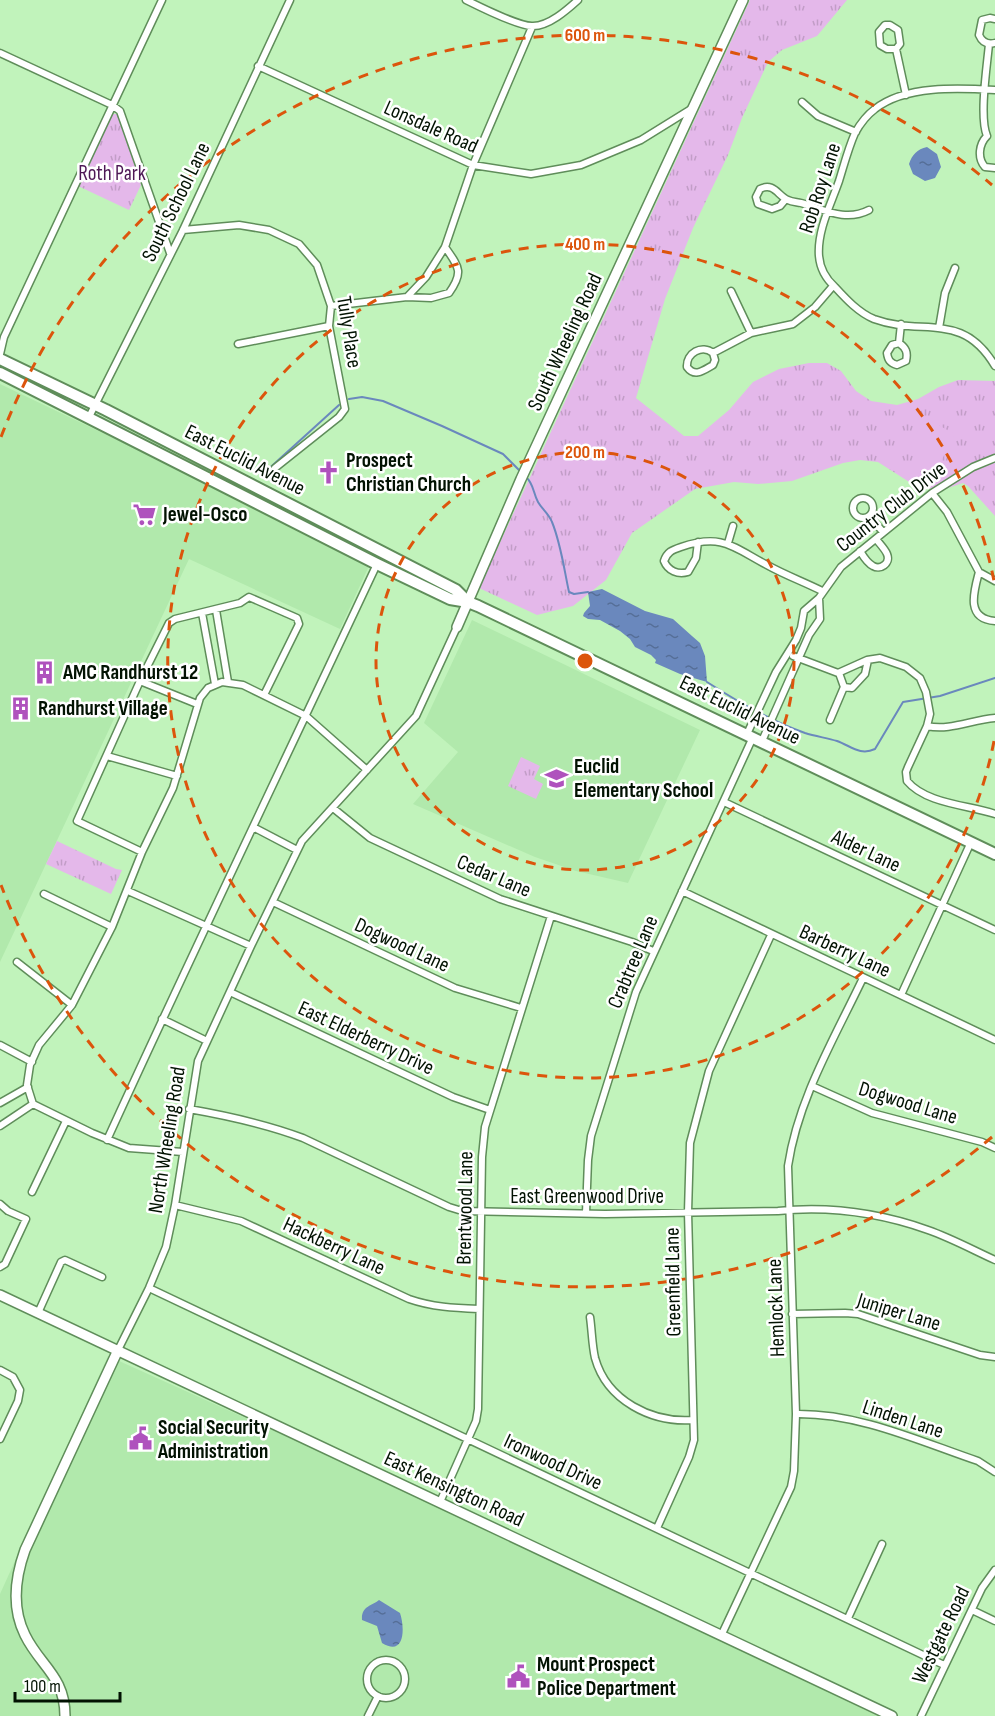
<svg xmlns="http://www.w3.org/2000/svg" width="995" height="1716" viewBox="0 0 995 1716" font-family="'Sofia Sans Condensed',sans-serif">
<defs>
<pattern id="grass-tufts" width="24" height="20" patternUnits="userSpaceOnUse" patternTransform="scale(1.5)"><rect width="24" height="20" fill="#e4b8ea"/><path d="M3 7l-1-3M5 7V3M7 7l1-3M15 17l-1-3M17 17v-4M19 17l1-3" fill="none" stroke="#c29dc7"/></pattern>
<pattern id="water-ripples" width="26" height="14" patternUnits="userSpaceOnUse" patternTransform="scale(1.5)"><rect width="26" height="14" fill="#6a88bd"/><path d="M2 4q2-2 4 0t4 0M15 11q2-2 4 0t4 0" fill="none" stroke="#556e97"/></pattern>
</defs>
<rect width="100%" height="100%" fill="#c1f3bb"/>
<!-- built -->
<path fill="#b1e9ac" d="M0,384L226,492L369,566L340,629L189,559L0,962Z
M472,620L700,730L628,883L576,871L535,857L413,804L458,752L424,723Z
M108,1356L341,1461L883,1716H0V1594Z"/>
<!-- grass -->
<path fill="url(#grass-tufts)" d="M750,0H847L817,36L782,50L768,62L742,118L728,155L693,228L665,299L636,398L684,436H698L729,410L753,382L779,369L809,363H827L841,371L856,391L871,401L897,405L918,399L939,387L958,380L995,381V516L968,486L963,483L942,490L917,487L878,462L860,460L843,463L792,481L758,484L734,482L695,489L632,533L606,580L573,606L537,615L479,588Z
M112,114H117L119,116L141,185L129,210L78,186Z
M521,757L540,766L534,779L543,784L536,799L508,786Z
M57,841L116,869L122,870L111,894L46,864Z"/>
<!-- garden -->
<path fill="#e4b8ea" d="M925,418L955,434L938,467L907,451Z"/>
<!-- water -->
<path fill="url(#water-ripples)" d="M927,147L937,154L941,167L935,178L925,181L913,174L909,164C912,155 917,149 927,147Z
M602,589L645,611L673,619L692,636L700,643L705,656L707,682L680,674L655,663L656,660L651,655L635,647L630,639L620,631L600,620L588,619L583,616L584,613L590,606L588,592Z
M379,1600L400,1613C405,1628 405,1657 382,1643L377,1626L362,1620C361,1606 372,1606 379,1600Z"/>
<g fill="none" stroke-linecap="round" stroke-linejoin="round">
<!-- stream -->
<path stroke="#6a88bd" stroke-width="2" d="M349,399L362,397L383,401L442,426L503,454L520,471
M263,474L339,405
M526,477C534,484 533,493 538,502C542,509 549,514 552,522C561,544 564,569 569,592L574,594L588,592
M707,682C738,702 770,721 805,733C815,736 826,738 837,741C851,746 860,756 875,749L903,702L940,696L995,678"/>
<defs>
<path id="street" d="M466,0C478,6 521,27 533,26C549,26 567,10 578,0
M995,19L990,18L982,20L979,35C982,42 987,45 995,43
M896,49L900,44L898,30L890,25H885L879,32L880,45L887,49H896L906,95
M0,53L112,105L120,111L170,253
M258,66L473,165L531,174L581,165L641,140L691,109
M995,90C959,88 905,85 875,109C867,115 860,124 855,133C848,149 844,165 839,181C831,204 817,231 819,256C820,268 826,279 835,287C846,299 859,313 874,319C923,337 962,310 995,366
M802,102L818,116L856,132
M987,136C979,117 987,66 989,44
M987,136C979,144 977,158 985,167L995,168
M785,200L780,206L772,209L758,204L756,197L760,189C774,182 778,196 788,200C792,202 797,202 801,203C825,210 846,222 869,210
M183,230L239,225L269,230L299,244L317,265L331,306L329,326L345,409L339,417L275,468
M731,291L751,333
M407,297L426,277L445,247L473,165L532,27
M331,306L407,297L431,298L449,293C464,272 459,267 445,247
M939,328L945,293L955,268
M899,343C906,348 908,352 906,361L897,365C890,363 888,360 887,353L892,345L899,343L901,324
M238,344L329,326
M713,353C702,344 686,353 687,367C695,378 704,370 713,365L715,360L713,353L751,333L793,324L815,307L833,286
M0,354L4,337L162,0
M89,417L183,230L290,0
M932,493L947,512L979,572L995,581
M853 508a10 10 0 1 1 20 0a10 10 0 1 1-20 0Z
M869,516L883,532
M698,542L696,558L688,572C678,575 668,571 664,561C667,552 672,550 681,547C722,533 733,547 767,565C785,575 804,582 822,591
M728,543L733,526
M860,551C863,556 867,563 873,566C880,570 891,564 887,554C885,549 879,543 876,539
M979,572C974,591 965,619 995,621
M216,610L228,682
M202,613L215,684
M793,656L838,673L867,660L880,658L906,667L920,678L926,692L930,714L927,726L908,767L906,772L907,781C926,804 969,805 995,814
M839,673L844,687L852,688L865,674L868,660
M140,681L197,704
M830,720L844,687
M927,726C950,731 971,720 995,718
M747,734L776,672L796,640L801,628L804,611L819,598L841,567L932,493L973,467L995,458
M762,741L809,635L820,619L819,598
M107,756L177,776
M724,802L995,930
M333,808L370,838L500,899L632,942L653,951
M253,827L297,850
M142,852L77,821L140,681L169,623L175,619L240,603L249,597L297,618L299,624L264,695
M128,891L251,946
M682,891L995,1040
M44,894L112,927
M273,902L455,988L521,1008
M17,962L72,1005
M230,992L453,1097L490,1110
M901,995L971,842
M162,1019L207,1041
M0,1045L32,1062
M812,1086L872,1113L982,1142L995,1148
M0,1103L28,1087
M189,1109C229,1116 266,1124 303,1138L449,1207L462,1211L605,1214L778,1211C828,1206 880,1213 928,1230C951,1238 973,1250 995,1260
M0,1126L33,1104
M107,1140C195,947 287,756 377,564
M183,1152L129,1148L92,1133L33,1104L27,1085L30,1065L39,1045L72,1005L112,927L142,852L173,788L200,698L208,688L222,682L243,685L306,716L367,770
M32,1192L66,1121
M0,1204L8,1211L26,1219L5,1264L0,1267
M175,1205L241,1221L409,1299C432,1307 454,1308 479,1309
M586,1213L588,1160L591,1136L636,992L753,737
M149,1288L944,1665
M38,1313L61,1262L65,1260L102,1277
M792,1314L845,1313L858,1314L980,1355L995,1357
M590,1317C592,1331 592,1345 595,1358C607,1401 652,1423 693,1420
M118,1350L149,1288L166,1247L175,1205L198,1061L251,946L302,841L416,716L457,627
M0,1370L13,1377L20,1390L18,1401L0,1439
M796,1414C859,1413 919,1441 978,1461L995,1472
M440,1502L476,1421L478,1409L482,1157L485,1127L551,916
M657,1528L689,1457L694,1440L688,1212L690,1143L709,1071L771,935
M972,1610L995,1621
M848,1618L882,1544
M721,1636L791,1487L794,1471L796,1414L788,1166C798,1099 834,1039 863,978
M367 1679a19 19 0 1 1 38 0a19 19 0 1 1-38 0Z
M368,1716L378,1696
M921,1716L982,1588L995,1570"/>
<path id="secondary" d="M457,627L521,479L743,0
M0,1295L892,1716
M65,1716C65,1676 40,1666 25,1635C11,1607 15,1578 25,1550L118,1350"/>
<path id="primary" d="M0,359L106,410L456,590L468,602
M0,373L377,564L450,599L468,602L478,606L995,854"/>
</defs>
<!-- street casing -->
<use href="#street" stroke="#5f8d5a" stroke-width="9"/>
<!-- secondary casing -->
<use href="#secondary" stroke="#5f8d5a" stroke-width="12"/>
<!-- primary casing -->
<use href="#primary" stroke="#5f8d5a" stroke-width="14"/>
<!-- street -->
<use href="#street" stroke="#fff" stroke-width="6"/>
<!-- secondary -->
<use href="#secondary" stroke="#fff" stroke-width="9"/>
<!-- primary -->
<use href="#primary" stroke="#fff" stroke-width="10"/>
</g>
<!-- distance rings -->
<g fill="none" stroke="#dc550c" stroke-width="3" stroke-dasharray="10 8">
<circle cx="585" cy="661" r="209"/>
<path d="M994 741A417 417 0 1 1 994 581"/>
<path d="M992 1137A626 626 0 0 1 1 885M1 437A626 626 0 0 1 992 185"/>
</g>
<!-- icons -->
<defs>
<symbol id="church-bare" viewBox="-9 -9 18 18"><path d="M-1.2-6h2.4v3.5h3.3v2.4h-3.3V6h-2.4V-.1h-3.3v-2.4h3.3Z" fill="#af52bd" stroke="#fff" stroke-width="2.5" paint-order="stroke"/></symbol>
<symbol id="supermarket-bare" viewBox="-9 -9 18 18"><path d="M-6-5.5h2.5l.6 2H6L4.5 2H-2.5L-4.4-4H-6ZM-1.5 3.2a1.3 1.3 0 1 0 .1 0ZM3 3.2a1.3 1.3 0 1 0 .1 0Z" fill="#af52bd" stroke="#fff" stroke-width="2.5" paint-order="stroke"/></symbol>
<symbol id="building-bare" viewBox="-9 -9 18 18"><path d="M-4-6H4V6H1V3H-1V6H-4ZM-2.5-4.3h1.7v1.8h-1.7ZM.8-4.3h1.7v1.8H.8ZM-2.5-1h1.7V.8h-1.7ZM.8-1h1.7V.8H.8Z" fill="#af52bd" stroke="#fff" stroke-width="2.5" paint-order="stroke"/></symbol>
<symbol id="school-bare" viewBox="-9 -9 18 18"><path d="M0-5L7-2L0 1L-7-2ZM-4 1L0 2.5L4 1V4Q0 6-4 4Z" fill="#af52bd" stroke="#fff" stroke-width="2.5" paint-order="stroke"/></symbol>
<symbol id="civic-bare" viewBox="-9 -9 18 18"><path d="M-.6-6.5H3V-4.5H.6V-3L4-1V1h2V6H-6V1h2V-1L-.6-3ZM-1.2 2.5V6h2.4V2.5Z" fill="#af52bd" stroke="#fff" stroke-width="2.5" paint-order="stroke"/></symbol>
</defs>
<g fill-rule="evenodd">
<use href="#church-bare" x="312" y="456" width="33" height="33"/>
<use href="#supermarket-bare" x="128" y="498" width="33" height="33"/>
<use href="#building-bare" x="28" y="656" width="33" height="33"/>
<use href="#building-bare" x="4" y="692" width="33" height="33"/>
<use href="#school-bare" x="540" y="762" width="33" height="33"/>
<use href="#civic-bare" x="124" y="1422" width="33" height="33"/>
<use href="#civic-bare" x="502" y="1660" width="33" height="33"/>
</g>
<g text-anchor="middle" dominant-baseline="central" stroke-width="5" stroke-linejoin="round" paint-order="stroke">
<!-- street labels -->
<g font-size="21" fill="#021202" stroke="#fff">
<text transform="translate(431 127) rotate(24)">Lonsdale Road</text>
<text transform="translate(820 188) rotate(-72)">Rob Roy Lane</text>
<text transform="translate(176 202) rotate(-64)">South School Lane</text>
<text transform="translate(349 332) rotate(81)">Tully Place</text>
<text transform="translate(565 342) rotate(-65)">South Wheeling Road</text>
<text transform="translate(245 460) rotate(27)">East Euclid Avenue</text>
<text transform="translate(891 507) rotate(-38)">Country Club Drive</text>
<text transform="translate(740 710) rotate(26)">East Euclid Avenue</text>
<text transform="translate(866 851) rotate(25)">Alder Lane</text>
<text transform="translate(494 876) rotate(23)">Cedar Lane</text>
<text transform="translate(402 945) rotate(25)">Dogwood Lane</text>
<text transform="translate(845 951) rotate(25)">Barberry Lane</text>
<text transform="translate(633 962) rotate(-67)">Crabtree Lane</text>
<text transform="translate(366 1038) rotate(25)">East Elderberry Drive</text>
<text transform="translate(908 1103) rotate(17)">Dogwood Lane</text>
<text transform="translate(167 1140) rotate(-81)">North Wheeling Road</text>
<text x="587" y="1196">East Greenwood Drive</text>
<text transform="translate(465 1208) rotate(-89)">Brentwood Lane</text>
<text transform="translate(334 1246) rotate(25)">Hackberry Lane</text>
<text transform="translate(673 1282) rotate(-91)">Greenfield Lane</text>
<text transform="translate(776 1308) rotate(-92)">Hemlock Lane</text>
<text transform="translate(899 1312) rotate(17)">Juniper Lane</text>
<text transform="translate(903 1419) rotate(18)">Linden Lane</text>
<text transform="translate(553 1462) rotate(25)">Ironwood Drive</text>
<text transform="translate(454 1489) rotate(25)">East Kensington Road</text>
<text transform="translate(941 1635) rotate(-64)">Westgate Road</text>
</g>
<!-- park labels -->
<g font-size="21" fill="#4e1856" stroke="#fff">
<text x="112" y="173">Roth Park</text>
</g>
<!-- poi labels -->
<g font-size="21" font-weight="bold" fill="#021202" stroke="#fff" text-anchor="start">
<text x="346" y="460">Prospect<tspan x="346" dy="24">Christian Church</tspan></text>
<text x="163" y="514">Jewel-Osco</text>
<text x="63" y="672">AMC Randhurst 12</text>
<text x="38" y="708">Randhurst Village</text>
<text x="574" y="766">Euclid<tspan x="574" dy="24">Elementary School</tspan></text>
<text x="158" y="1427">Social Security<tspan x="158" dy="24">Administration</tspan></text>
<text x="537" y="1664">Mount Prospect<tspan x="537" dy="24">Police Department</tspan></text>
</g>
</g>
<circle cx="585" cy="661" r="9" fill="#dc550c" stroke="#fff" stroke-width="3"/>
<g font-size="18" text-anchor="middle" font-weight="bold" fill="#dc550c" stroke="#fff" stroke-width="5" stroke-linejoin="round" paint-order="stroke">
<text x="585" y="41">600 m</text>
<text x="585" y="250">400 m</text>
<text x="585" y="458">200 m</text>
</g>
<!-- scale -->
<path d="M15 1692v9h105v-9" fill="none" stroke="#021202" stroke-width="3"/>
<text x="24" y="1692" font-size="18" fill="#021202" stroke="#ffffff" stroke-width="4.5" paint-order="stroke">100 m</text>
</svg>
